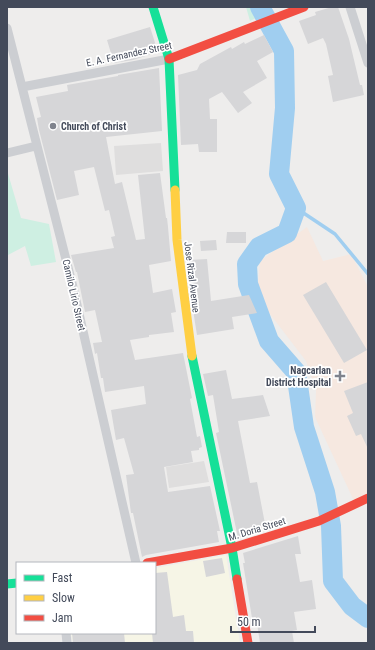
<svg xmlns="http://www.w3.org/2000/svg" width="375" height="650" viewBox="0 0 375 650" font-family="'Roboto Condensed',sans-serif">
<rect width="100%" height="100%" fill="#eeedec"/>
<!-- commercial -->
<path fill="#f6f5e6" d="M226,555L240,643H73L71,633H155V568Z"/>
<!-- education -->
<path fill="#dfdede" d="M161,143L163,171L116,175L114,146Z
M204,461L209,482L169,488L166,467Z"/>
<!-- medical -->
<path fill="#f6e8e0" d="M307,227L323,261L351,254L368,287V495L354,501L315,417L316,391L306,361L257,297L260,261Z"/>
<!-- green -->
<path fill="#ceefe2" d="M246,7H270V11L250,21Z
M7,170L21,218L49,224L56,262L31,266L25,246L8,255L7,251Z"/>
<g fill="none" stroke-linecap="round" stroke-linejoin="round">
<!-- stream -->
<path stroke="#a0cef0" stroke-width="3.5" d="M296,208L335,234L368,274"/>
<!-- river -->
<path stroke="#a0cef0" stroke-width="20" d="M260,7L284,51L285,108L279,174L296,208L287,233L259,247L247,264L248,284L269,341L296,372L304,427L325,492L331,526L333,581L352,606L368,618"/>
</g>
<!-- building -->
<path fill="#d6d6d8" d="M332,7H338L349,39L360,85H362L364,95L333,102L328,76L333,75L326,44L323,38L308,44L299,21L316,15L315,12Z
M150,27L158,52L133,60L114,63L107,40Z
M264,35L273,52L257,61L267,78L243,92L252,103L238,113L222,92L209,99L210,119H217V152H199L198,144L181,145L178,75L197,70L200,64L231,47L232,49L244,42L245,44Z
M159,68L162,131L106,137L115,184L122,182L136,240L145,239L138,175L160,173L166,218H167L168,227L171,261L149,265L153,293L172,289L176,312L171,313L174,332L149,335V337L130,340L135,360L183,353L192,398L190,399L197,437L200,436L202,447L199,448V450L191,451L193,462L164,467L168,492L210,486L220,531H217L219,542L146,555L142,557L133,513H131L126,475L134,474L124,438L116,440L111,410L146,404L144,386L105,392L103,378H101L97,353L95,354L93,343L102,342L95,310L85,312L77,272H76L71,255L114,248L111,237L115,236L109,210L105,211L94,167L74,171L79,195L57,200L39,130L37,118L41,117L36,97L68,91L67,85L118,76V75Z
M227,232H246V243H226Z
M216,240L217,250L201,251L200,241Z
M207,259L211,301L249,295L257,313L232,317L234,329L197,335L192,304L194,303L192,286H191L189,260Z
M326,282L367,350L344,363L303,295Z
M226,370L232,399L263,395L270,416L238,421L250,483L257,482L266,529L238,538L216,433L219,432L213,395L208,396L203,374Z
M368,382V449L361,434L356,436L347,416L353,413L344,391Z
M298,536L301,554H295L300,582L312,580L316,609L294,612L297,630L292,631L294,643H260L256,617L252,618L243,563H245L243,553Z
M222,558L225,573L206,577L203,561Z
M167,572L173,617L184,615L186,631H193L194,643H153L152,633H155V573Z
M72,633H124L125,643H73Z"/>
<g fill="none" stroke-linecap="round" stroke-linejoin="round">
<!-- street -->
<path stroke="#ccced2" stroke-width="9" d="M350,7L368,63
M7,28L72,283L136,563
M22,87L169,59
M7,153L36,146
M66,633L67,643"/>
<!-- fast -->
<path stroke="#16e098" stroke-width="9" d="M153,7L169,59L175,190
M192,356L232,548L237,579
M7,584L17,583"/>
<!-- slow -->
<path stroke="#ffcf43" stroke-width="9" d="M175,190L177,240L192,356"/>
<!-- jam -->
<path stroke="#f24e42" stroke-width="9" d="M169,59L304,7
M147,563L232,548L319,521L368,498
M237,579L248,643"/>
</g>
<!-- markers -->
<g fill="#7f838d" stroke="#fff" stroke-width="1.5">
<circle cx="53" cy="126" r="4"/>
<path d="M338 370h4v4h4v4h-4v4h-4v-4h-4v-4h4z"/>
</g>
<g text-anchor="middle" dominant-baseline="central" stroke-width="3.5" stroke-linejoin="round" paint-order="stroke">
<!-- street labels -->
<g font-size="10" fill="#434a5a" stroke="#fff">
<text transform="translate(129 54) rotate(-12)">E. A. Fernandez Street</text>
<text transform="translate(192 277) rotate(83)">Jose Rizal Avenue</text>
<text transform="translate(74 295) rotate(77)">Camilo Lirio Street</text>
<text transform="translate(257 529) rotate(-17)">M. Doria Street</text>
</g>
<!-- poi labels -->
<g font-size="10" font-weight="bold" fill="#434a5a" stroke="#fff" text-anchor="start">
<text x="61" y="126">Church of Christ</text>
<text x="331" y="370" text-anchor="end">Nagcarlan<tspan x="331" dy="12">District Hospital</tspan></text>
</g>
</g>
<!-- border -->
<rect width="375" height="650" fill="none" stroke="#434a5a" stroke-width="16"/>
<!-- legend -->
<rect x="16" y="562" width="140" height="72" fill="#ffffff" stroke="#b4b7bd"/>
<rect x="24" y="575" width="20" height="6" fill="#16e098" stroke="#b4b7bd"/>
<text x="52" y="582" font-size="12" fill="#434a5a">Fast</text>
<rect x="24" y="595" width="20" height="6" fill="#ffcf43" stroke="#b4b7bd"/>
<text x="52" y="602" font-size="12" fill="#434a5a">Slow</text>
<rect x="24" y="615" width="20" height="6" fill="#f24e42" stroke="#b4b7bd"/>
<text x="52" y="622" font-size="12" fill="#434a5a">Jam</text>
<!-- scale -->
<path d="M231 626v6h84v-6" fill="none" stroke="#434a5a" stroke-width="2"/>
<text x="237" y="626" font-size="12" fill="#434a5a" stroke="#ffffff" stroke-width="3" paint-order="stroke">50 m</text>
</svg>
